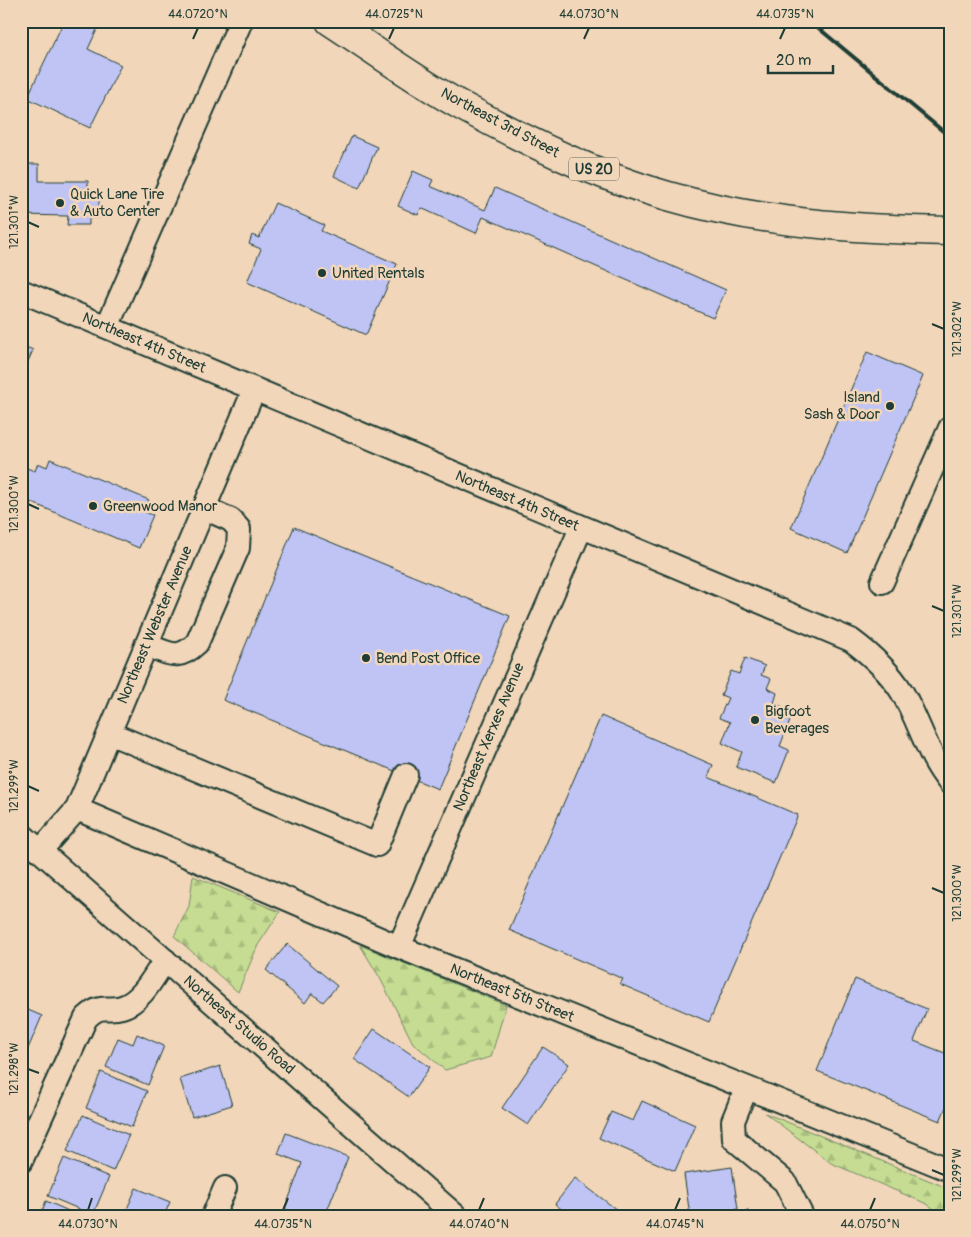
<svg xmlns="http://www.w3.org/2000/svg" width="971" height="1237" font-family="Pangolin,sans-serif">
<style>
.forest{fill:url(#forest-firs);stroke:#728c63}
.building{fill:#bfc4f5;stroke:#1f3d34}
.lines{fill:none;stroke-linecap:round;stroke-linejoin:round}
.minor-casing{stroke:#1f3d34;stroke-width:26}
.major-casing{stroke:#1f3d34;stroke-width:31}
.minor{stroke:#f2d6b9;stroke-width:22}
.major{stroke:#f2d6b9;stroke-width:28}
.rail{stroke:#1f3d34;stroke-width:4}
.ticks{fill:none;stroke:#1f3d34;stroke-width:2}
.poi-dot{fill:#1f3d34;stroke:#f2d6b9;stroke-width:2}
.labels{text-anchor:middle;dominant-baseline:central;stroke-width:5;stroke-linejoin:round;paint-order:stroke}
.shield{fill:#f2d6b9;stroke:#5e6b5c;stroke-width:1}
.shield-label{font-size:14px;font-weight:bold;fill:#1f3d34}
.street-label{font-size:15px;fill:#1f3d34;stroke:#f2d6b9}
.poi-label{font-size:15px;fill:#1f3d34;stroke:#f2d6b9;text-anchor:start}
.neatline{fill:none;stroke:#1f3d34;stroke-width:2}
.ticks-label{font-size:12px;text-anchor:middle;fill:#1f3d34}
</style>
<defs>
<pattern id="forest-firs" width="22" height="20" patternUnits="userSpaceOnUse" patternTransform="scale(1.25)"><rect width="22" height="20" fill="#c5dc92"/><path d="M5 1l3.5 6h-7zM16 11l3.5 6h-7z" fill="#a9be7e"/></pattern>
</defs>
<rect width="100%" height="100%" fill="#f2d6b9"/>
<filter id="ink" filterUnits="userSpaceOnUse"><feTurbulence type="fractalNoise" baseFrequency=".02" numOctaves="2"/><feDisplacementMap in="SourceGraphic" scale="10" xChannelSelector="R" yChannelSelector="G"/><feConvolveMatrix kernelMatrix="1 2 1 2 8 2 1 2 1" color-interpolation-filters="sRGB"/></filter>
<g filter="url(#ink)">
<path class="forest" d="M193,876L280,912L258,945L238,992L174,936L189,906Z
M360,945L506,1005L491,1057L445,1070L413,1043L380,978Z
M765,1113L950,1189V1216H944L927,1204L831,1163Z"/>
<path class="building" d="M64,21H101L88,49L121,65L90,128L27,98Z
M352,136L377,147L359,188L334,176Z
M21,164H39V181H88V190L99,191V218H89V225H67L68,216L21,215Z
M413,171L433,180L430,186L485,210L495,188L726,290L713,318L483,217L476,233L421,208L418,215L398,206Z
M275,203L324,225L321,231L397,264L366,335L247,282L261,249L249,244L252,235L259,238Z
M21,345L33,350L22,375H21Z
M867,352L923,376L847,553L791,528Z
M50,459L149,500L144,512L153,515L139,548L21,498L27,482L21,479V466L35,471L38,463L47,467Z
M294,527L510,616L438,789L223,700Z
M745,658L765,666L761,675L771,679L767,688L777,693L774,703L783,707L779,716L790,721L780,746L789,750L776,783L736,767L742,752L722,743L730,722L719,718L728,698L721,695L731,671L739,674Z
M601,716L713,765L708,777L798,815L709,1022L620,984L623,979L509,930Z
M287,944L337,986L323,1002L312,993L305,1003L266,970Z
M855,979L927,1009L914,1041L950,1055V1098L940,1121L817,1071Z
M21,1007L42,1016L21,1065Z
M374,1029L430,1067L409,1097L354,1059Z
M137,1034L164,1046L148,1085L106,1067L118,1038L133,1044Z
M543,1047L569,1064L528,1125L502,1108Z
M220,1066L232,1105L192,1117L180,1079Z
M101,1072L147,1091L132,1127L86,1108Z
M642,1101L695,1125L675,1171L599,1138L611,1112L633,1121Z
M83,1115L129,1135L113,1171L67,1151Z
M286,1133L348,1157L325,1216H304L285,1209L302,1163L278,1154Z
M64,1158L109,1177L93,1215L48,1196Z
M732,1167L738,1209L690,1216L684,1174Z
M575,1178L625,1216H570L555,1204Z
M136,1188L170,1202L164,1216H124Z
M46,1201L80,1216H40Z
M747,1210L752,1216H740Z"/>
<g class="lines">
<defs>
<path id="minor" d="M21,291L851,640C870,654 889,671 902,692C920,722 927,756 950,783
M107,327L241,21
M882,582L950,428
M146,645C170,653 177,662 197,643L238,548L239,529L231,520L204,508
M109,733L377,845L406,775
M77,809L399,947L950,1170
M21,834L456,1216
M41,850L77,809L254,390
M399,947L581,528
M746,1089L733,1121L734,1139L785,1182L802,1216
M21,1161L86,1018C103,1002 105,1012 122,1007C142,1001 154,976 165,960
M213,1216L225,1188"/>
<path id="major" d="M330,21C373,49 415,80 460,105C526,141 597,176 668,196C760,223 855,229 950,231"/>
</defs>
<use href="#minor" class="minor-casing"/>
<use href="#major" class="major-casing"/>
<use href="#minor" class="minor"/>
<use href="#major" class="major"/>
<path class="rail" d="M810,21L950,137"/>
</g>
</g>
<path class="ticks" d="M193,39L198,28M389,39L394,28M584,39L589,28M780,39L785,28M28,222L39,227M932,324L944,329M28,504L39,509M932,606L944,611M28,786L39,791M932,888L944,893M28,1069L39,1073M932,1170L944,1175M88,1210L92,1198M283,1210L288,1198M479,1210L484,1198M675,1210L680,1198M870,1210L875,1198"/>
<g class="poi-dot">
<circle cx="60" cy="203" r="5"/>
<circle cx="322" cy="273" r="5"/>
<circle cx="890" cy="406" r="5"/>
<circle cx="93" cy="506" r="5"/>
<circle cx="366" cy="658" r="5"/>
<circle cx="755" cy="720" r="5"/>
</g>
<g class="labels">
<rect class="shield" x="569" y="157.5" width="50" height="23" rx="4"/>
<g class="shield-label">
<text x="594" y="169">US 20</text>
</g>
<g class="street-label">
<text transform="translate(500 123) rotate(28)">Northeast 3rd Street</text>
<text transform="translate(144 343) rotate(23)">Northeast 4th Street</text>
<text transform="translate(517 501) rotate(23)">Northeast 4th Street</text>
<text transform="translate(155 625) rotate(-67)">Northeast Webster Avenue</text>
<text transform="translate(489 737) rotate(-67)">Northeast Xerxes Avenue</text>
<text transform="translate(512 993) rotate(22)">Northeast 5th Street</text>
<text transform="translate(239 1025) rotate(41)">Northeast Studio Road</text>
</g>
<g class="poi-label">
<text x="70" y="194">Quick Lane Tire<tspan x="70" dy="17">&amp; Auto Center</tspan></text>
<text x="332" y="273">United Rentals</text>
<text x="880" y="397" text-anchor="end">Island<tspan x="880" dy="17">Sash &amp; Door</tspan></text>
<text x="103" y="506">Greenwood Manor</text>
<text x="376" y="658">Bend Post Office</text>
<text x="765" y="711">Bigfoot<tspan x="765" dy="17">Beverages</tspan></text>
</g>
</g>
<rect width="971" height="1237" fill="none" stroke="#f2d6b9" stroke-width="55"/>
<path d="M768 65v8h65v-8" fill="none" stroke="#1f3d34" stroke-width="2.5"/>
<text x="776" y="65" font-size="15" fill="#1f3d34" stroke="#f2d6b9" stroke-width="4" paint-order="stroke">20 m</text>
<rect x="28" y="28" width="916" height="1182" class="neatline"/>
<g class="ticks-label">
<text x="198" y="18">44.0720°N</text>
<text x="394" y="18">44.0725°N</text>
<text x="589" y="18">44.0730°N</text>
<text x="785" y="18">44.0735°N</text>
<text transform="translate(14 222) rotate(-90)" y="4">121.301°W</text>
<text transform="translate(957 329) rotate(-90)" y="4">121.302°W</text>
<text transform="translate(14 504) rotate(-90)" y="4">121.300°W</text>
<text transform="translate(957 611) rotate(-90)" y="4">121.301°W</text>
<text transform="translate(14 786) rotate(-90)" y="4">121.299°W</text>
<text transform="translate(957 893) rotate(-90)" y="4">121.300°W</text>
<text transform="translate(14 1069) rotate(-90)" y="4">121.298°W</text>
<text transform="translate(957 1175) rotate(-90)" y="4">121.299°W</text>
<text x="88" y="1228">44.0730°N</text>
<text x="283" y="1228">44.0735°N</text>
<text x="479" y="1228">44.0740°N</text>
<text x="675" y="1228">44.0745°N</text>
<text x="870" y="1228">44.0750°N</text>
</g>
</svg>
